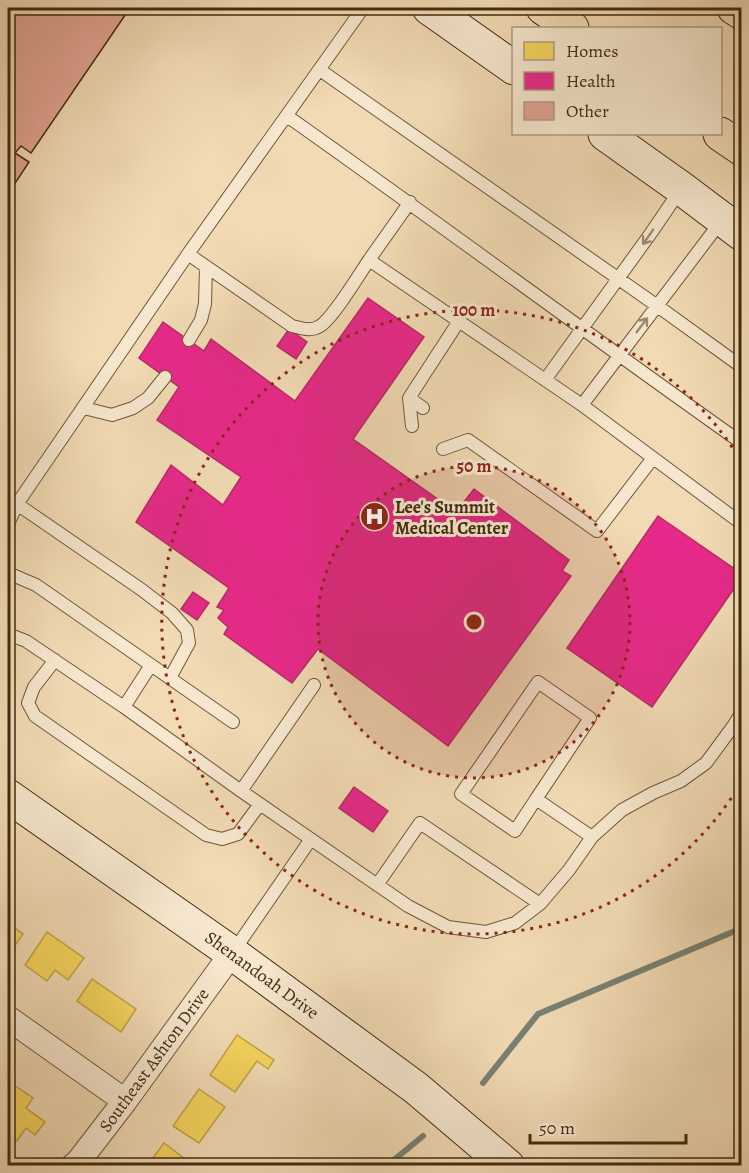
<svg xmlns="http://www.w3.org/2000/svg" width="749" height="1173" font-family="Alegreya,serif">
<style>
.homes{fill:#f6d55c;stroke:#c0a245;stroke-width:1.5}
.health{fill:#e7298a;stroke:#b62a65;stroke-width:1.5}
.lines{fill:none;stroke-linecap:round;stroke-linejoin:round}
.stream{stroke:#788172;stroke-width:6}
.building{fill:#e0a492;stroke:#422b10;stroke-width:1.5}
.lane-casing{stroke:#6e5739;stroke-width:14}
.street-casing{stroke:#6e5739;stroke-width:26}
.secondary-casing{stroke:#422b10;stroke-width:35}
.highway-casing{stroke:#422b10;stroke-width:35}
.lane{stroke:#f6e7ce;stroke-width:12}
.street{stroke:#f6e7ce;stroke-width:24}
.secondary{stroke:#f6e7ce;stroke-width:33}
.highway{stroke:#f1dab4;stroke-width:33}
.oneway{stroke:#9c896f}
.ring{fill:none;stroke:#8f2418;stroke-width:3;stroke-dasharray:3 6}
.labels{text-anchor:middle;dominant-baseline:central;stroke-width:6;stroke-linejoin:round;paint-order:stroke}
.poi-label{font-size:18px;font-weight:bold;fill:#422b10;stroke:#f6e7ce;text-anchor:start}
.street-label{font-size:18px;fill:#422b10;stroke:#f6e7ce}
.centre{fill:#8f2418;stroke:#f6e7ce;stroke-width:3}
.ring-label{font-size:18px;text-anchor:middle;font-weight:bold;fill:#8f2418;stroke:#f6e7ce;stroke-width:6;stroke-linejoin:round;paint-order:stroke}
</style>
<rect width="100%" height="100%" fill="#f1dab4"/>
<filter id="stains"><feTurbulence type="fractalNoise" baseFrequency=".00333" numOctaves="4"/><feColorMatrix values="0 0 0 0 .2 0 0 0 0 .09 0 0 0 0 .02 0 0 0 .5 -.17"/></filter>
<radialGradient id="worn" r=".72"><stop offset=".6" stop-color="#630" stop-opacity="0"/><stop offset="1" stop-color="#630" stop-opacity=".3"/></radialGradient>
<path class="homes" d="M8,908L14,913L8,923Z
M8,923L23,934L9,954L8,953Z
M47,932L84,958L68,980L55,970L47,981L25,965Z
M92,979L136,1009L121,1032L77,1001Z
M237,1035L274,1060L268,1069L257,1061L235,1092L210,1075Z
M14,1085L33,1098L26,1108L45,1122L35,1135L26,1128L17,1141L8,1134V1094Z
M199,1089L225,1107L199,1143L173,1126Z
M164,1143L185,1159L180,1166H147Z"/>
<path class="health" d="M368,298L424,337L353,439L456,512L474,489L569,560L562,571L571,576L448,746L318,649L292,683L224,634L228,627L218,618L224,610L217,607L229,588L136,522L171,465L223,505L241,477L157,420L179,387L139,358L163,322L204,351L211,339L295,401Z
M289,329L307,342L296,359L277,346Z
M658,516L742,574V577L652,707L567,648Z
M193,592L209,603L197,620L181,609Z
M354,787L388,811L373,832L339,808Z"/>
<g class="lines">
<path class="stream" d="M483,1083L538,1014L742,928
M389,1166L395,1159L423,1136"/>
</g>
<path class="building" d="M8,8H130L31,153L21,146L15,153L29,162L8,194Z"/>
<g class="lines">
<defs>
<path id="lane" d="M320,70L656,305L742,367
M287,116C440,224 589,335 742,443
M410,202L369,260L582,405L742,524
M188,254L292,326C301,328 311,332 320,326C333,318 359,275 369,260
M189,340L201,320L205,304L206,267
M545,380L651,233L681,189
M409,398L423,408
M582,405L722,220
M84,408L112,415L133,408L148,398L165,377
M412,426L409,398L459,321
M443,449L468,440L597,531L653,458
M17,504L142,590L172,613L187,630L189,643L170,678
M8,524L17,504L188,254L363,8
M8,573L36,585L151,665L124,707
M8,634L26,641L124,707L241,791L408,906L448,927L486,932L515,923L540,904L569,870L592,837L622,810L653,793L681,781L706,763L734,725L742,712
M55,660L34,687L28,703L35,716L206,835L222,839L238,834L260,804
M151,665L233,722
M241,791L314,685
M536,799L515,831L461,794L538,682L590,718L536,799L592,837
M377,885L420,823L540,904
M233,952L311,839"/>
<path id="street" d="M8,1018L125,1101
M73,1166L78,1162L125,1101L232,953"/>
<path id="secondary" d="M429,8L514,68
M605,134L681,188L742,234
M8,796L232,953L416,1088L508,1166"/>
<path id="highway" d="M543,8L572,28
M734,8L742,13
M720,134L742,149"/>
</defs>
<use href="#lane" class="lane-casing"/>
<use href="#street" class="street-casing"/>
<use href="#secondary" class="secondary-casing"/>
<use href="#highway" class="highway-casing"/>
<use href="#lane" class="lane"/>
<use href="#street" class="street"/>
<use href="#secondary" class="secondary"/>
<use href="#highway" class="highway"/>
</g>
<defs><path id="oneway-shaft" d="M-6 0H5M1.5-3L5.5 0L1.5 3" fill="none" stroke-width="1.6" stroke-linecap="round" stroke-linejoin="round" transform="scale(1.5)"/></defs>
<g class="oneway">
<use href="#oneway-shaft" transform="translate(648 237) rotate(125)"/>
<use href="#oneway-shaft" transform="translate(642 325) rotate(-53)"/>
</g>
<circle cx="474" cy="622" r="156" fill="#8f2418" fill-opacity=".12"/>
<g class="ring">
<circle cx="474" cy="622" r="156"/>
<path d="M741 783A312 312 0 1 1 741 461"/>
</g>
<defs>
<symbol id="hospital-disc" viewBox="-11 -11 22 22"><circle r="9.5" fill="#8f2418" stroke="#f6e7ce"/><path d="M-5-5h3v3.5h4V-5h3V5h-3V1.5h-4V5h-3Z" fill="#fff"/></symbol>
</defs>
<g fill-rule="evenodd">
<use href="#hospital-disc" x="358" y="500" width="33" height="33"/>
</g>
<g class="labels">
<g class="poi-label">
<text x="395" y="507">Lee's Summit<tspan x="395" dy="21">Medical Center</tspan></text>
</g>
<g class="street-label">
<text transform="translate(262 975) rotate(36)">Shenandoah Drive</text>
<text transform="translate(154 1060) rotate(-54)">Southeast Ashton Drive</text>
</g>
</g>
<circle cx="474" cy="622" r="9" class="centre"/>
<g class="ring-label">
<text x="474" y="316">100 m</text>
<text x="474" y="472">50 m</text>
</g>
<rect width="749" height="1173" fill="none" stroke="#f1dab4" stroke-width="30"/>
<rect x="9" y="9" width="731" height="1155" fill="none" stroke="#422b10" stroke-width="3"/>
<rect x="15" y="15" width="719" height="1143" fill="none" stroke="#422b10" stroke-width="1.5"/>
<rect x="512" y="27" width="210" height="108" fill="#f6e7ce" stroke="#ae9c82" stroke-width="1.5"/>
<rect x="524" y="42" width="30" height="18" fill="#f6d55c" stroke="#ae9c82" stroke-width="1.5"/>
<text x="566" y="57" font-size="18" fill="#422b10">Homes</text>
<rect x="524" y="72" width="30" height="18" fill="#e7298a" stroke="#ae9c82" stroke-width="1.5"/>
<text x="566" y="87" font-size="18" fill="#422b10">Health</text>
<rect x="524" y="102" width="30" height="18" fill="#e0a492" stroke="#ae9c82" stroke-width="1.5"/>
<text x="566" y="117" font-size="18" fill="#422b10">Other</text>
<path d="M530 1134v9h156v-9" fill="none" stroke="#422b10" stroke-width="3"/>
<text x="539" y="1134" font-size="18" fill="#422b10" stroke="#f6e7ce" stroke-width="4.5" paint-order="stroke">50 m</text>
<rect width="100%" height="100%" filter="url(#stains)"/>
<rect width="100%" height="100%" fill="url(#worn)"/>
</svg>
